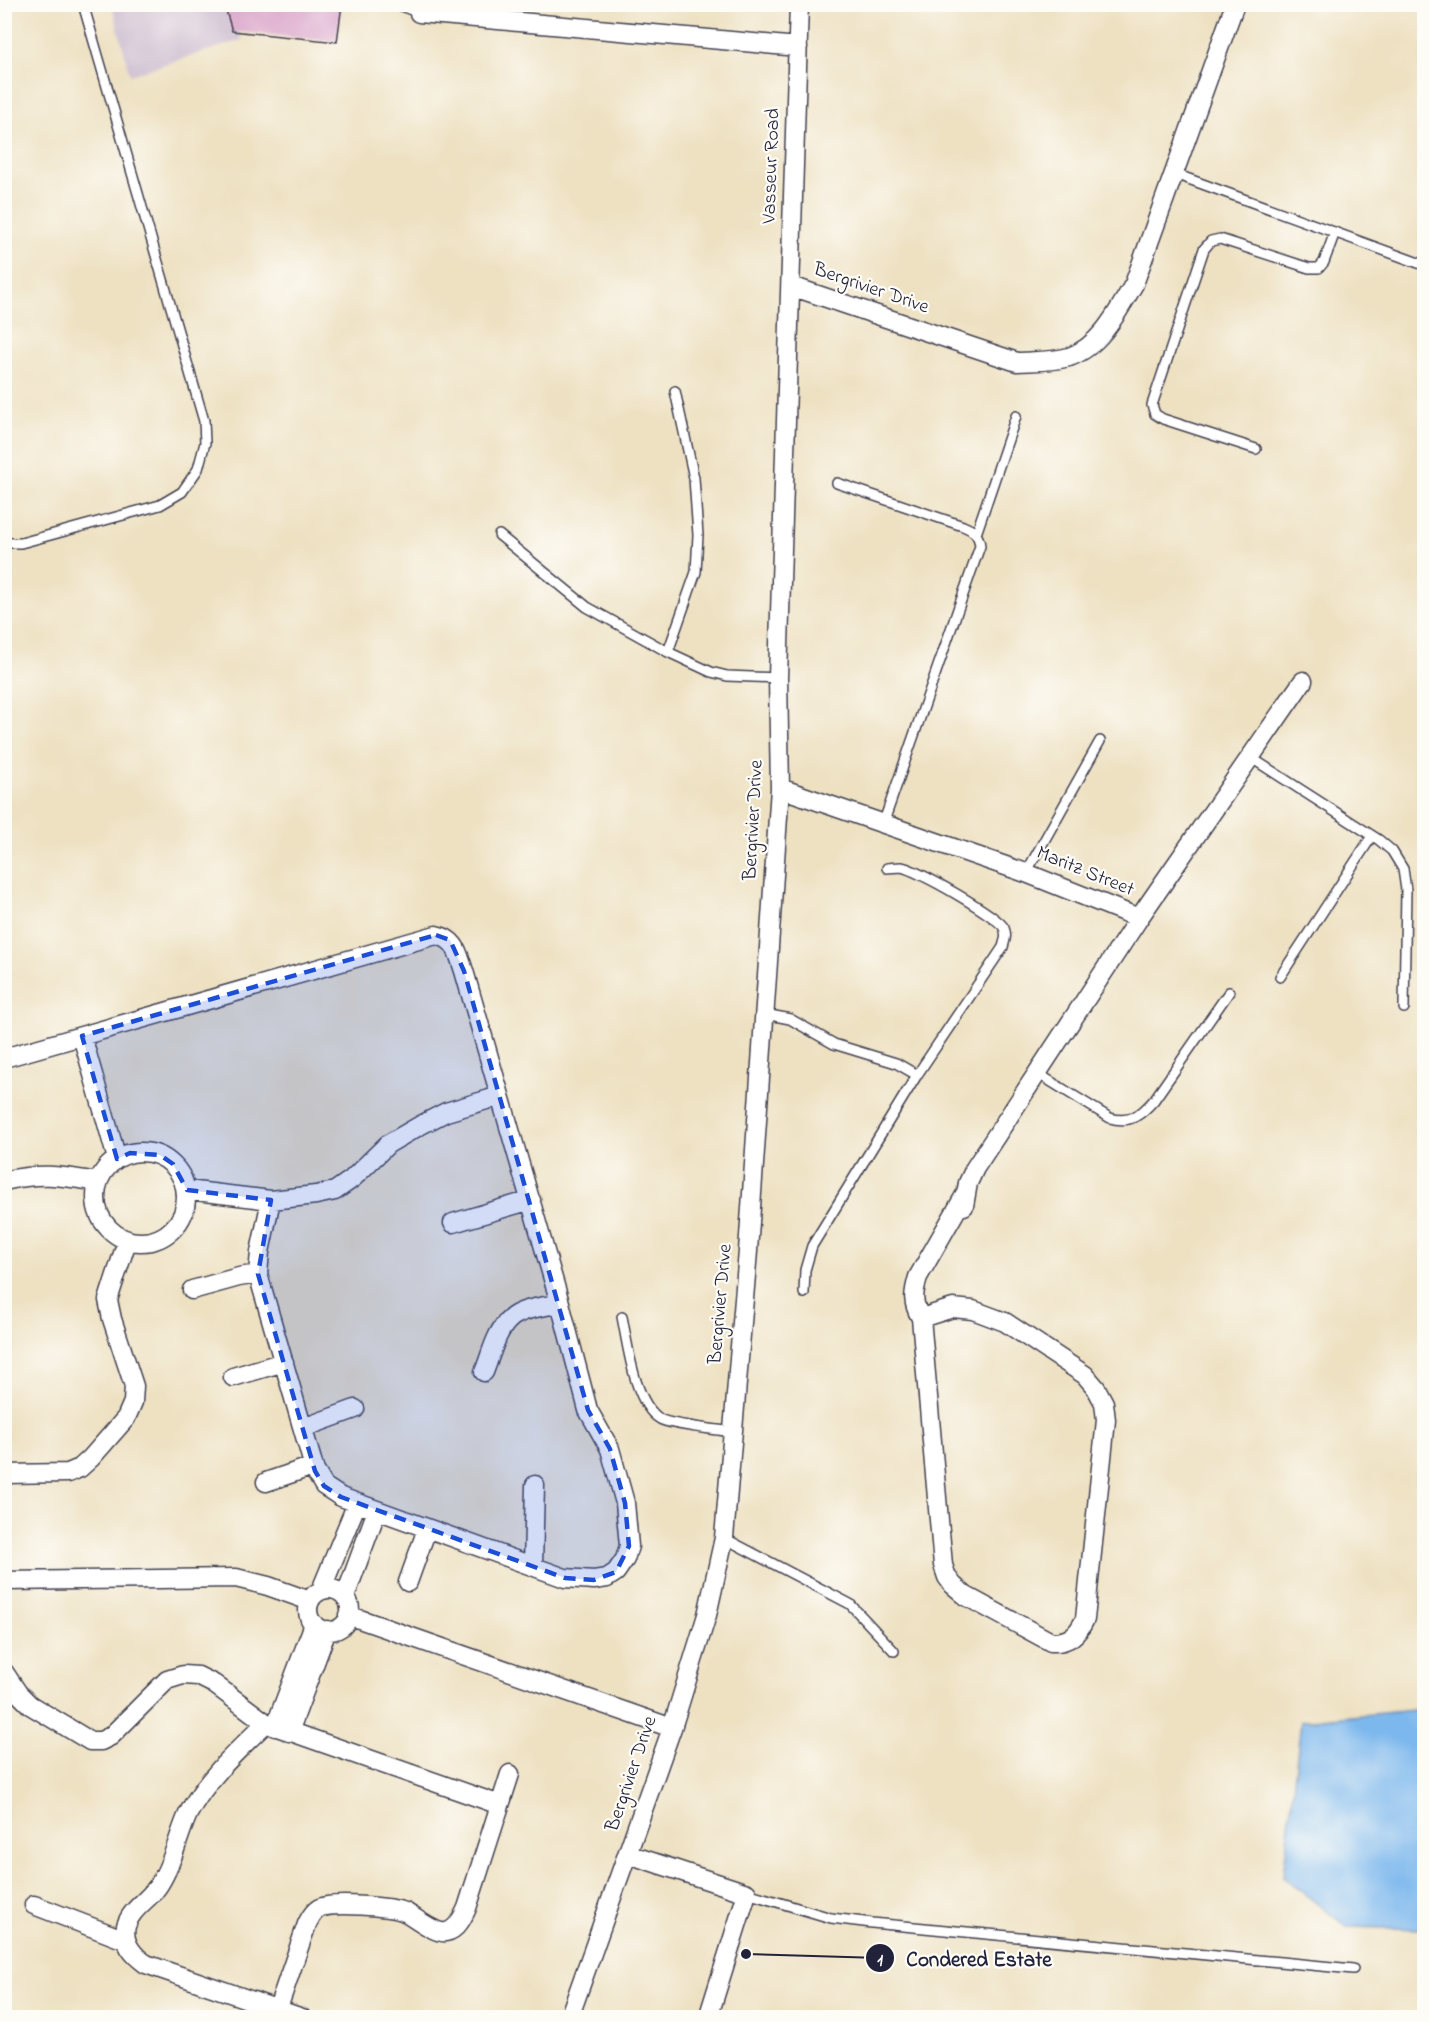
<svg xmlns="http://www.w3.org/2000/svg" width="1429" height="2022" font-family="'Indie Flower',sans-serif">
<style>
.industrial{fill:#cebed0}
.water{fill:#7bb7ed;stroke:#4e6c94;stroke-width:1.5}
.building{fill:#d89fc7}
.lines{fill:none;stroke-linecap:round;stroke-linejoin:round}
.service-casing{stroke:#413f4f;stroke-width:12}
.minor-casing{stroke:#413f4f;stroke-width:21}
.service{stroke:#fff;stroke-width:9}
.minor{stroke:#fff;stroke-width:18}
.marked{fill:#1d4ed8;fill-opacity:0.2;stroke:#1d4ed8;stroke-width:4.5;stroke-dasharray:12 8;stroke-linejoin:round}
.labels{text-anchor:middle;dominant-baseline:central;stroke-width:4.5;stroke-linejoin:round;paint-order:stroke}
.street-label{font-size:20px;fill:#22223b;stroke:#fdfcf7}
.leader{fill:none;stroke:#22223b;stroke-width:2}
.callout-dot{fill:#22223b;stroke:#fdfcf7;stroke-width:2}
.mark-label{font-size:18px;text-anchor:middle;font-weight:bold;fill:#fff}
.callout-label{font-size:21px;text-anchor:middle;font-weight:bold;fill:#22223b;stroke:#fdfcf7;stroke-width:4.5;stroke-linejoin:round;paint-order:stroke}
</style>
<rect width="100%" height="100%" fill="#fdfcf7"/>
<filter id="ink" filterUnits="userSpaceOnUse"><feTurbulence type="fractalNoise" baseFrequency=".0167" numOctaves="2"/><feDisplacementMap in="SourceGraphic" scale="12" xChannelSelector="R" yChannelSelector="G"/><feConvolveMatrix kernelMatrix="1 2 1 2 8 2 1 2 1" color-interpolation-filters="sRGB"/></filter>
<filter id="wash" filterUnits="userSpaceOnUse"><feTurbulence type="fractalNoise" baseFrequency=".008" numOctaves="4" result="noise"/><feDisplacementMap in="SourceGraphic" scale="24" xChannelSelector="R" yChannelSelector="G"/><feGaussianBlur stdDeviation="1.35" result="paint"/><feColorMatrix in="noise" values="0 0 0 0 0 0 0 0 0 0 0 0 0 0 0 0 0 1.4 0 .05"/><feComposite in="paint" operator="in"/></filter>
<g filter="url(#wash)">
<rect width="100%" height="100%" fill="#eee1c2"/>
<path class="industrial" d="M112,5H232L242,40L130,75Z"/>
<path class="water" d="M1424,1709V1929L1347,1927L1283,1877L1301,1721Z"/>
<g id="blocks">
<path class="building" d="M224,4H342L337,42L232,31Z"/>
</g>
</g>
<g filter="url(#ink)">
<use href="#blocks" fill-opacity="0" stroke="#413f4f" stroke-width="1.5"/>
<g class="lines">
<defs>
<path id="service" d="M396,4L419,13
M1175,174L1424,265
M1256,449L1163,419L1155,414L1152,405L1204,249L1211,241L1220,239L1309,268H1319L1324,262L1335,232
M837,483L963,526C973,530 979,534 980,546L883,824
M976,534L1016,416
M499,535L587,607L668,652L711,672L727,676L778,678
M4,543H21L160,505L182,492L198,469L205,443L204,421L83,4
M668,652L696,572L698,535L694,478L675,391
M1250,757L1379,840L1392,851L1403,869L1406,890L1404,1008
M1026,873L1100,741
M1280,977L1372,836
M765,1014L790,1019L834,1044L896,1063L917,1075
M1037,1073L1110,1118C1130,1124 1141,1115 1154,1100L1229,992
M804,1293L805,1270L812,1246L917,1075L1003,947C1005,940 1007,935 1004,928C998,916 916,869 901,867C896,867 891,868 887,868
M622,1317C628,1345 634,1403 660,1419C669,1425 720,1430 734,1432
M724,1538L850,1604L894,1651
M747,1893L831,1918L872,1923L1353,1969"/>
<path id="minor" d="M419,13L798,47
M791,286L1017,362C1034,361 1052,362 1069,357C1101,346 1118,311 1134,284L1235,4
M780,788L1026,873L1139,918L975,1168L968,1183L964,1206
M1139,918L1303,681
M82,1036L117,1159
M4,1058L436,935C457,939 458,954 464,971L560,1303L588,1410L610,1449L625,1503L629,1546L625,1559L616,1572L607,1578L594,1580L565,1578L341,1497L324,1486L315,1471L258,1274L260,1252L271,1200
M96 1197a45 45 0 1 1 90 0a45 45 0 1 1-90 0Z
M4,1181C42,1172 61,1176 98,1182
M187,1190L271,1200L316,1195L335,1191L352,1179L388,1144L419,1126L446,1112L500,1096
M453,1223L531,1200
M192,1290L239,1277L258,1274
M921,1318L953,1308L973,1310L1005,1322L1085,1375L1096,1388L1104,1403L1106,1420L1085,1619C1078,1634 1069,1643 1051,1642L966,1596L953,1585L947,1577L943,1565L921,1318C912,1303 913,1294 918,1277L965,1195
M484,1372C491,1355 496,1331 510,1319C521,1308 545,1307 560,1303
M233,1377L284,1362
M303,1428L355,1409
M4,1474L68,1473L80,1468L91,1458L126,1418L133,1402L134,1386L112,1319L108,1300L127,1241
M266,1482L313,1466
M533,1566L535,1485
M4,1581L236,1578L268,1586L310,1601
M408,1582L427,1529
M308 1610a21 21 0 1 1 42 0a21 21 0 1 1-42 0Z
M321,1590L357,1503
M345,1597L377,1510
M348,1615L672,1728
M4,1672L18,1693L30,1705L90,1741H101L111,1736L167,1680L183,1675L198,1676L214,1684L266,1723L500,1805
M266,1723C238,1750 206,1779 188,1814C178,1836 173,1863 160,1883C151,1899 131,1908 126,1926C122,1943 133,1955 146,1964L302,2018
M275,1727L314,1624
M289,1732L327,1630
M628,1854L747,1893L708,2018
M34,1905L125,1940
M278,2008L307,1924C310,1918 312,1913 318,1909C328,1901 393,1907 405,1912C415,1917 435,1934 446,1932C457,1930 463,1917 467,1908L510,1774
M569,2018L672,1728L707,1615L724,1538L748,1251L780,788L778,678L799,4"/>
</defs>
<use href="#service" class="service-casing"/>
<use href="#minor" class="minor-casing"/>
<use href="#service" class="service"/>
<use href="#minor" class="minor"/>
</g>
</g>
<path class="marked" d="M436,935L450,940L464,971L588,1410L610,1449L625,1503L629,1546L616,1572L594,1580L565,1578L341,1497L324,1486L315,1471L258,1274L271,1200L187,1190L173,1164L160,1155L130,1153L117,1159L82,1036Z"/>
<g class="labels">
<g class="street-label">
<text transform="translate(772 166) rotate(-88)">Vasseur Road</text>
<text transform="translate(871 289) rotate(19)">Bergrivier Drive</text>
<text transform="translate(754 820) rotate(-87)">Bergrivier Drive</text>
<text transform="translate(1085 872) rotate(22)">Maritz Street</text>
<text transform="translate(721 1304) rotate(-85)">Bergrivier Drive</text>
<text transform="translate(632 1774) rotate(-71)">Bergrivier Drive</text>
</g>
</g>
<path class="leader" d="M746 1954L880 1958"/>
<g class="callout-dot">
<circle cx="746" cy="1954" r="6"/>
<circle cx="880" cy="1958" r="15"/>
</g>
<g class="mark-label">
<text x="880" y="1965">1</text>
</g>
<g class="callout-label">
<text x="979" y="1966">Condered Estate</text>
</g>
<rect width="1429" height="2022" fill="none" stroke="#fdfcf7" stroke-width="24"/>
</svg>
